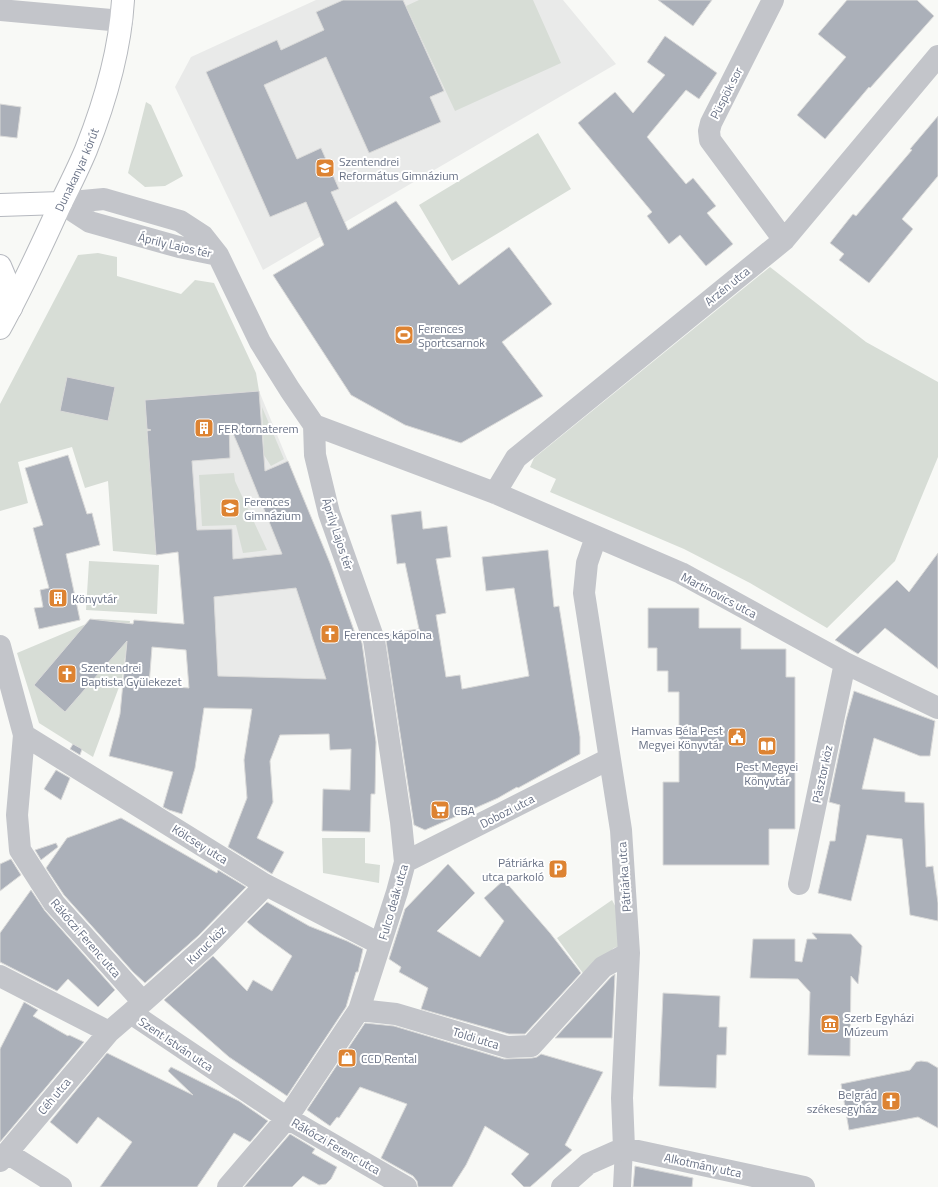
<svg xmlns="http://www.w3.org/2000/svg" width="938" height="1187" font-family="'Titillium Web',sans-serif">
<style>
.built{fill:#e9eae9}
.green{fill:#d7ddd6}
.building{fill:#abb0b9;stroke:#dadad9;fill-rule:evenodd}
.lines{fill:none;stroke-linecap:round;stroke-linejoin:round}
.secondary-casing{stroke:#b5b8bf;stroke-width:24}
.primary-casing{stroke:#b6b9be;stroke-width:24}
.pedestrian{stroke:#c3c5ca;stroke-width:18}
.minor{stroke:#c3c5ca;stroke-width:22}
.secondary{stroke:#fff;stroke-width:22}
.primary{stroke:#fff;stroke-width:22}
.labels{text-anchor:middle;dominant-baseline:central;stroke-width:4;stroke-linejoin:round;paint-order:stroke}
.street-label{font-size:12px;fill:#697286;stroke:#fff}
.poi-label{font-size:12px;fill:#697286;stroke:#fff;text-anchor:start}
</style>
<rect width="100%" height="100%" fill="#f8f9f6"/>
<path class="built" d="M316,0H563L616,64L263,270L175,87L191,57Z
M259,391L330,563L376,690L324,710L220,709L191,705L178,552L156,555L145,400Z"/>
<path class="green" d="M419,0H533L561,63L455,111L406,6Z
M146,102L151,105L183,176L165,186L145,187L128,173Z
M538,133L571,189L452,261L419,205Z
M98,253L117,257V276L181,294L195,280L214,283L256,373L259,391L145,400L156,555L113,551L108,481L85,488L72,447L18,462L28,503L0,511V404L78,255Z
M770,267L866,342L938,382V457L895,561L827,628L750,583L684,549L550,492L556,479L530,467L534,458Z
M262,407L284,459L271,466L264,455Z
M234,473L235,481L267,550L243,553L236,525L202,526L199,475Z
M89,561L159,565L157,614L86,610Z
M98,619L130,621L122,679L93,757L39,723L17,653Z
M322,838H365V863L380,865L379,883L323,873Z
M612,900L620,915L623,945L614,948L585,976L557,938Z"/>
<path class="building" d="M343,0H403L444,91L430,97L441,122L369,153L326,57L264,85L297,159L321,148L339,189L331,192L348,230L396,201L459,285L509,247L552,304L502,342L543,396L461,443L405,425L351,395L273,275L324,245L306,202L270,217L206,72L277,40L281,50L324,30L316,12Z
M658,0H712L693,26Z
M847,0H917L934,16L870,88L869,87L825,139L797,115L846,57L818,34Z
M665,36L717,73L699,99L686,90L647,137L686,184L693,178L716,206L707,213L733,244L706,266L680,235L669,244L647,216L652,212L578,123L615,92L633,113L665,75L647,62Z
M0,104L21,107L17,138L0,136Z
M938,116V176L902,219L913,229L869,283L839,260L844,254L830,243L853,214L856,216L912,150L910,149Z
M67,377L115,387L108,421L60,411Z
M259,391L265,471L288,461L330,563L357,639L360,638L362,643L376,742L375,794H371L370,832L322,831L323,789L350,790L351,749L330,750L329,734L280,735L270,761L273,802L257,838L284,852L272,874L228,847L247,798L244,760L252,709L204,708L195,768L182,814L169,810L163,807L173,772L109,756L120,714L127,641L65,712L34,685L90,619L133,624L134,620L184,624L178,552L156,555L147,431L151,430L147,429L145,400ZM229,424L241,452L282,554L233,559L232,529L197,530L192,461L230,458ZM296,588L326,679L218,676L214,597ZM152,647L186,650L189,688L149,685Z
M68,455L87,514L92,513L100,545L66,554L80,620L39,629L34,608L43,607L40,590L49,588L33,528L43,525L25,468Z
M421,511L423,529L447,526L451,557L436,559L446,613L436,615L446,677L460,675L462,689L529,676L514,588L486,591L482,557L548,550L554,607L559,606L580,737V754L518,788L517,787L498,798L425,830L414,825L385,634L419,629L405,563L397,564L391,515Z
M938,553V669L885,628L858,654L835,640L897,580L909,592Z
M648,608H699V628H741V649H786V677H795V829H769V865H663V782H679V692H668V671H657V648H648Z
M854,691L935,721L930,756H920L874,738L862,789L905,792V802L924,803L926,867L933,866L938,903V921L910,915L902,839L867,835L851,901L818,893L830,841H835L840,805L829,802L846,720Z
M73,744L82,749L80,755L70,749Z
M56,770L70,778L61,800L44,789Z
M121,818L217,873L218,870L246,887L198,936L145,983L133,972L64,895L46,868L67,838Z
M56,843L58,847L41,860L35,850Z
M11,859L21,875L0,891V864Z
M448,864L475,893L437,931L480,957L504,921L484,898L504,880L550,933L581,973L525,1034H509L421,1009L428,988L399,972L401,967L389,959L405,909Z
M31,890L45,911L115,990L98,1007L68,979L57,991L0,962V933Z
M267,902L309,926L347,941L363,949L358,972H356L346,1007L287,1096L229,1057L164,1000L213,956L247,991L253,980L272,991L292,956L259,932L247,922Z
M812,933L851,934L862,946L858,984L851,976L850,1056L808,1055L810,992L798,979L750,978L753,939H795V961L802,962L807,939H817Z
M615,974L612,1038H555L611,977Z
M663,993L720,996L719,1027H727L726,1055H717L716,1088L659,1086Z
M24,1002L38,1010L33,1016L68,1036L69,1035L84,1042L0,1142V1049Z
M365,1023L394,1026L504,1059L532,1058L537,1057L541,1054L603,1072L565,1145L572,1150L530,1187H524L511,1174L529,1154L485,1126L466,1165L452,1187H418L417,1181L413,1176L381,1158L407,1104L360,1087L339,1118L337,1117L330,1126L307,1110Z
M107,1053L193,1095L168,1071L171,1067L239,1101L268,1121L250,1142L234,1133L197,1187H100L132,1142L98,1117L77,1144L50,1122Z
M921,1061L928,1062L938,1068V1128L918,1117L849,1130L841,1084L910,1070L916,1062Z
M290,1134L315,1149L312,1153L337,1167L331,1179L326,1184L319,1185L303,1176L292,1187H244Z
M635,1166L693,1178L692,1187H633Z"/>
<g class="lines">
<defs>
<path id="secondary" d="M0,205L61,203
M0,266L8,285L11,308"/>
<g id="primary">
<path id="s1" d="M0,328C22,288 41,247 60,205C69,187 78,169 86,150C105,102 120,51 123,0"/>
</g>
</defs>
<use href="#secondary" class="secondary-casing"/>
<use href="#primary" class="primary-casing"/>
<path class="pedestrian" d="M622,1187L624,1148"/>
<path class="minor" d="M773,0L711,123L709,131L710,140L784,240
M0,10L122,21
M61,203L104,199L180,221L203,236L218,255L260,342L290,390L314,425L495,493L681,573L845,663L938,708
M61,203L90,222L179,247L218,255
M495,493L516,458L784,240L938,56
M596,537L587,563L584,593L621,830L629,953L622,1098L624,1148
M0,646L24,735L17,815L20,850L54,903L143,1002L131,1013
M24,735L264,884L380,944
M405,862L609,759
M799,884L845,663
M0,976L109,1032L131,1013L287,1118L406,1187
M143,1002L207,945L260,891L264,884
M359,1010L396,1014L507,1047L531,1046L603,967L629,953
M624,1148L804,1187
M7,1153L61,1187
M0,1161L109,1032
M228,1187L287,1118L359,1010L397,892L405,862L401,822L374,640L329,513L315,455L314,425
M562,1187L588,1164L624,1148"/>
<use href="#secondary" class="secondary"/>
<use href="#primary" class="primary"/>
</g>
<defs>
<symbol id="school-square" viewBox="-11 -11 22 22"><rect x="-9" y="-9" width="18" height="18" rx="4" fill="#dd8332" stroke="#fff"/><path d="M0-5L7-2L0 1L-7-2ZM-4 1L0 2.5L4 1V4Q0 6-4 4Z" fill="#fff"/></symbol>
<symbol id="stadium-square" viewBox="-11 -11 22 22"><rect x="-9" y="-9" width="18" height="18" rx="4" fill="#dd8332" stroke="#fff"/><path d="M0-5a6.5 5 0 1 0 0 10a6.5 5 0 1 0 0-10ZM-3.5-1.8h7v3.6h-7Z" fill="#fff"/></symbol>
<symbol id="building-square" viewBox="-11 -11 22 22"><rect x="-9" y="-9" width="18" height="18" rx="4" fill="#dd8332" stroke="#fff"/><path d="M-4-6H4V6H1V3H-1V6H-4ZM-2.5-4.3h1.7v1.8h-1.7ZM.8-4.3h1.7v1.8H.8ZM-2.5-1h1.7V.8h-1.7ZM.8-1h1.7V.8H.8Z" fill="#fff"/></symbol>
<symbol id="church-square" viewBox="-11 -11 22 22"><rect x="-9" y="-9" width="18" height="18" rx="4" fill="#dd8332" stroke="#fff"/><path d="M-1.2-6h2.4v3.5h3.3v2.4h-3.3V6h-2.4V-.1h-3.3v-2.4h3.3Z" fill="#fff"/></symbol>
<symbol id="civic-square" viewBox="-11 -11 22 22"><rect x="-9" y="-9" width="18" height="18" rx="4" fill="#dd8332" stroke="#fff"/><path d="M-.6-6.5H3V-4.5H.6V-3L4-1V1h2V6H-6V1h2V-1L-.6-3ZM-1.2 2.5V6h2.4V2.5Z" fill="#fff"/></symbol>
<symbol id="library-square" viewBox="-11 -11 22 22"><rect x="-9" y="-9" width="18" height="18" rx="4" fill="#dd8332" stroke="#fff"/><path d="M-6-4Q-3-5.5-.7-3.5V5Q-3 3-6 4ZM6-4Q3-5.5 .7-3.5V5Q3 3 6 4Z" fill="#fff"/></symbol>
<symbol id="supermarket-square" viewBox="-11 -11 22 22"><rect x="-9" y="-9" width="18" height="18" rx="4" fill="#dd8332" stroke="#fff"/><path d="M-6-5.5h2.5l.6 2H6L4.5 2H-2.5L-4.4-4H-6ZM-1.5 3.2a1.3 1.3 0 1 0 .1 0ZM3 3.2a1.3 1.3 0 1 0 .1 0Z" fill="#fff"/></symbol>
<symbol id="parking-square" viewBox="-11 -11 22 22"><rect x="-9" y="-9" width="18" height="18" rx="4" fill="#dd8332" stroke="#fff"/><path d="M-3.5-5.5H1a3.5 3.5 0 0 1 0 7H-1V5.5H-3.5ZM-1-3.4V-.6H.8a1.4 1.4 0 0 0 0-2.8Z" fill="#fff"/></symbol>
<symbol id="museum-square" viewBox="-11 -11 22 22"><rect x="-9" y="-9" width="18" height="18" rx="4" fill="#dd8332" stroke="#fff"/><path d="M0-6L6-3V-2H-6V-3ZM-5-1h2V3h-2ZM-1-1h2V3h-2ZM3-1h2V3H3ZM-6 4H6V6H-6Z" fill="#fff"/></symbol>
<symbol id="shop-square" viewBox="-11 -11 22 22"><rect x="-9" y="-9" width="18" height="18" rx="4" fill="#dd8332" stroke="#fff"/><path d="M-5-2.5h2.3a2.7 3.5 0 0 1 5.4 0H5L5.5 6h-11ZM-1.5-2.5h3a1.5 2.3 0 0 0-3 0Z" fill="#fff"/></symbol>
</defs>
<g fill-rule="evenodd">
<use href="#school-square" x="314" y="157" width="22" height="22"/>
<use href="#stadium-square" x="393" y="324" width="22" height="22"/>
<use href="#building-square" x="193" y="417" width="22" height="22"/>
<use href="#school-square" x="219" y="497" width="22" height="22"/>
<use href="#building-square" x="47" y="587" width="22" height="22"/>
<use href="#church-square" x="319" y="623" width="22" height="22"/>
<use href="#church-square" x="56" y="663" width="22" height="22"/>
<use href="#civic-square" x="726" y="726" width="22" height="22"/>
<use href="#library-square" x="756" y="735" width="22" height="22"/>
<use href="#supermarket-square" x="429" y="799" width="22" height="22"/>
<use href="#parking-square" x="547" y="858" width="22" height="22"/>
<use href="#museum-square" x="819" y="1013" width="22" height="22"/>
<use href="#shop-square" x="336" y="1047" width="22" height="22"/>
<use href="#church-square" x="880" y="1090" width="22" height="22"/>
</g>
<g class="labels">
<g class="street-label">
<text transform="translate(726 93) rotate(-63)">Püspök sor</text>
<text stroke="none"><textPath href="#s1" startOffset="176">Dunakanyar körút</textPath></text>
<text transform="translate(175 245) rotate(13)">Áprily Lajos tér</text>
<text transform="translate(727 286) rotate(-39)">Arzén utca</text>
<text transform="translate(338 534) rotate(72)">Áprily Lajos tér</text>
<text transform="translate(719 595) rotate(28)">Martinovics utca</text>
<text transform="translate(822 774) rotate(-78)">Pásztor köz</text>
<text transform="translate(507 811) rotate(-27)">Dobozi utca</text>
<text transform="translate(200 844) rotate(32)">Kölcsey utca</text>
<text transform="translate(624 877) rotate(-94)">Pátriárka utca</text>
<text transform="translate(393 902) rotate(-74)">Fulco deák utca</text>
<text transform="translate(86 938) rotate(49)">Rákóczi Ferenc utca</text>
<text transform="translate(206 945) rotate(-44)">Kuruc köz</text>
<text transform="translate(476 1038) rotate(17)">Toldi utca</text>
<text transform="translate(176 1044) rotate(34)">Szent István utca</text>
<text transform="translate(54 1096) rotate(-50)">Céh utca</text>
<text transform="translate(336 1146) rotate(30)">Rákóczi Ferenc utca</text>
<text transform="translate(703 1165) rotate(12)">Alkotmány utca</text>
</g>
<g class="poi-label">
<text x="339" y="161">Szentendrei<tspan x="339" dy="14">Református Gimnázium</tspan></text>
<text x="418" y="328">Ferences<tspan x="418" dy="14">Sportcsarnok</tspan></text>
<text x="218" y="428">FER tornaterem</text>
<text x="244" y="501">Ferences<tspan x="244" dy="14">Gimnázium</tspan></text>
<text x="72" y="598">Könyvtár</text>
<text x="344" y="634">Ferences kápolna</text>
<text x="81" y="667">Szentendrei<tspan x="81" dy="14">Baptista Gyülekezet</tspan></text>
<text x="723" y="730" text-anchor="end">Hamvas Béla Pest<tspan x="723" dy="14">Megyei Könyvtár</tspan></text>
<text x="767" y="766" text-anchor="middle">Pest Megyei<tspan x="767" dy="14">Könyvtár</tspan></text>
<text x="454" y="810">CBA</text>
<text x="544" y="862" text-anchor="end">Pátriárka<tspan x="544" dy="14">utca parkoló</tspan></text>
<text x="844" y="1017">Szerb Egyházi<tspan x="844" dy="14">Múzeum</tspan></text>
<text x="361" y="1058">CCD Rental</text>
<text x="877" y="1094" text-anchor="end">Belgrád<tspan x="877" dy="14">székesegyház</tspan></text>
</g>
</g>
</svg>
